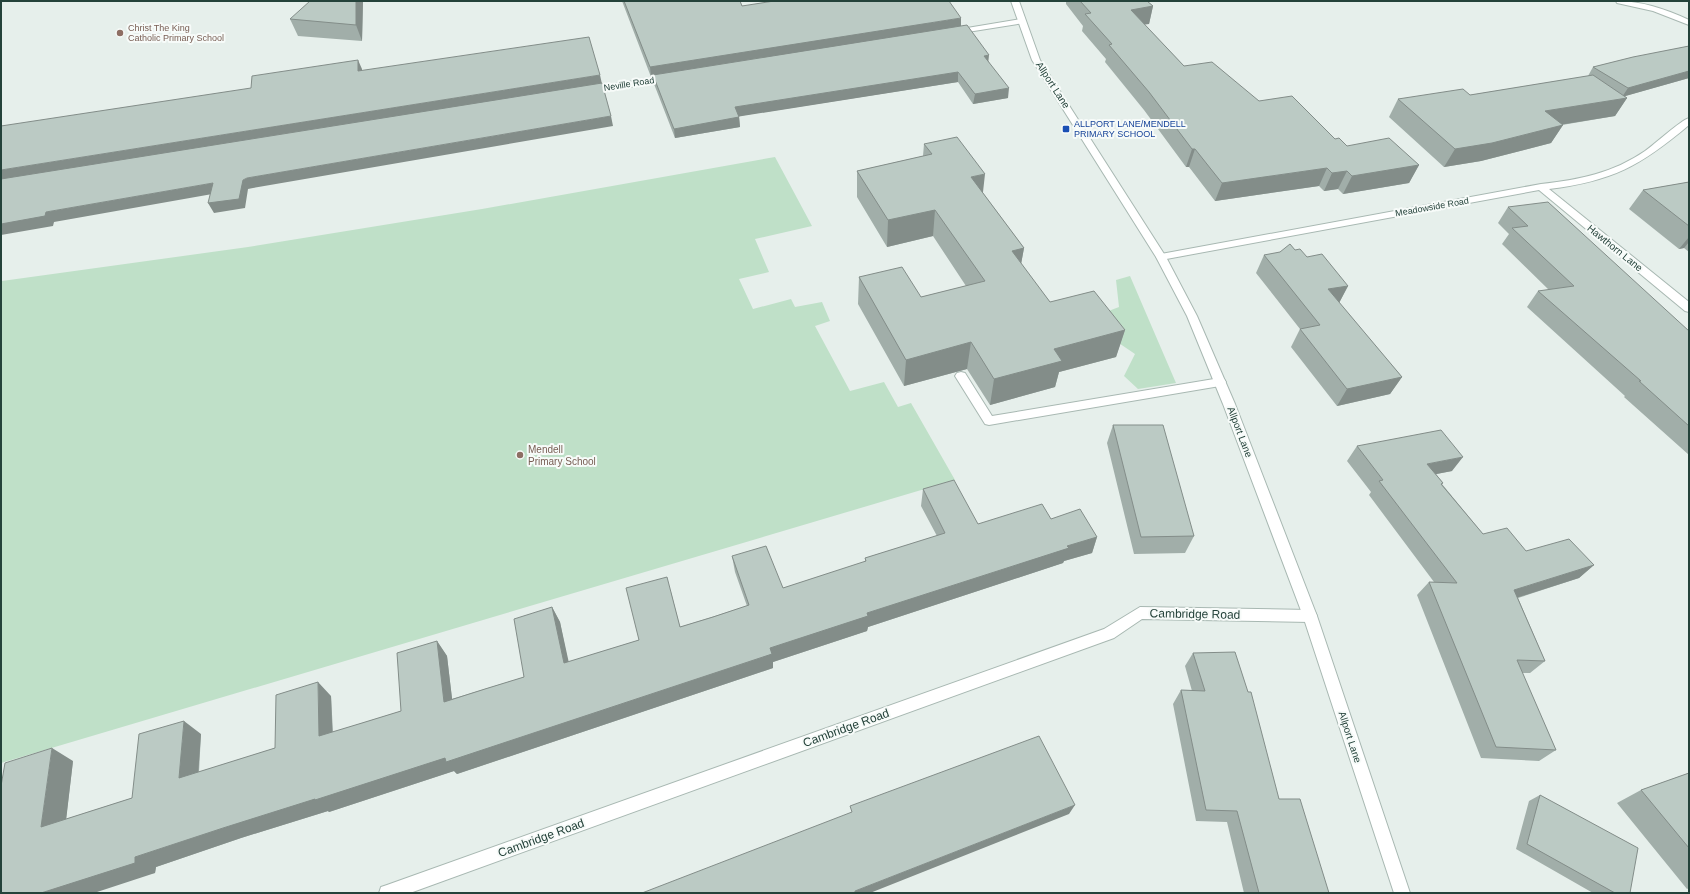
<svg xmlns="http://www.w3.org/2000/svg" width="1690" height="894" font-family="Helvetica,sans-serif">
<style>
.green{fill:#bfe0c8}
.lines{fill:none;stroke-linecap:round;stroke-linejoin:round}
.service-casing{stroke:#a8b8b2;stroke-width:2}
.minor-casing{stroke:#a8b8b2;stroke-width:2}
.tertiary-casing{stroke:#a8b8b2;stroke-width:2}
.service{fill:#fff;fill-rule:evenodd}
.minor{fill:#fff;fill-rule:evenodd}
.tertiary{fill:#fff;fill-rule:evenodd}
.wall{fill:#a1aea9}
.shaded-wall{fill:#838d89}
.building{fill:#bbcac4;stroke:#838d89}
.education-dot{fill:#8d6e63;stroke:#f7fbf9;stroke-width:1.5}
.transit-dot{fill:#1a4fb4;stroke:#f7fbf9;stroke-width:1.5}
.labels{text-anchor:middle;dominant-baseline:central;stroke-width:4;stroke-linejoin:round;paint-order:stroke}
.far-education-label{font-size:9px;fill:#785e54;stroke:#f7fbf9;text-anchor:start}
.far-street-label{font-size:9px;fill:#24423a;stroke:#f7fbf9}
.far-transit-label{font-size:9px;fill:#164399;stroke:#f7fbf9;text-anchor:start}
.street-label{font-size:10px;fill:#24423a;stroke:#f7fbf9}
.education-label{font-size:10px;fill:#785e54;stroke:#f7fbf9;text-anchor:start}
.near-street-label{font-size:12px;fill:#24423a;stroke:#f7fbf9}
</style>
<rect width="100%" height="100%" fill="#e6efeb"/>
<path class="green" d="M775,157L812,226L755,239L769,272L739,279L753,309L791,299L795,307L822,302L830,321L815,326L850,391L884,382L898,407L911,403L955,480L1,763L2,281L248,247L482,209Z
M1130,276L1176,383L1138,389L1124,376L1135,354L1104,333L1098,315L1119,307L1116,280Z"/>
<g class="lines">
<defs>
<path id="service" d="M961,372L965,373L992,416L1220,378L1224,379L1226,382L1224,385L1220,386L989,425L985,424L955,376L957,373Z"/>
<path id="minor" d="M1616,1C1642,1 1666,9 1689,20V25L1653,11L1617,3Z
M1021,19H1024V23L955,34L951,32L955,30Z
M668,76H671L672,78L671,80L588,94L584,91L588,88Z
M1689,118V125C1640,166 1613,181 1549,189L1689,302V312L1685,311L1539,190L1161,260L1156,257L1161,254L1541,184C1579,180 1613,173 1645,151C1654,145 1681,120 1689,118Z
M1140,607L1310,610L1315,612L1317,616L1315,620L1310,622L1142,619L1114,638L410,893H379L381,887L387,885L1104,629Z"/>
<path id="tertiary" d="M1011,1H1019L1040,60L1166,257L1197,316L1235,404L1317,616L1410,893H1394L1303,616L1223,404L1187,316L1156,257L1032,60Z"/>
</defs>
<use href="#service" class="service-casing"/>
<use href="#minor" class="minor-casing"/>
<use href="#tertiary" class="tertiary-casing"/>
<use href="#service" class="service"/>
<use href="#minor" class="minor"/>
<use href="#tertiary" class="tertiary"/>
</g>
<path class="wall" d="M363,1L362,41L298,36L290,19Z
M622,1H740L742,6L961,26L989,62L1008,98L973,104L958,82L739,116L740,127L675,138L654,84L653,76L651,77Z
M1066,1H1147L1153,6L1149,24H1144L1184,66L1259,101L1335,139L1347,146L1419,165L1409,183L1343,194L1338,189L1324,191L1319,186L1215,201L1189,167H1186L1144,110L1105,62L1106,59L1082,31L1083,26L1066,4Z
M1689,46V78L1625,96L1627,98L1615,116L1562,125H1563L1551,143L1481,161L1444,167L1389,117L1398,99L1470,95L1588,76L1593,67Z
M924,144L983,193L1024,248L1021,264L1050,302L1125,330L1116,357L1059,372L1055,387L990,405L967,369L904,386L858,304L859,277L921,297L966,286L933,236L887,247L857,197V171L923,156Z
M1689,182V252L1684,248L1679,249L1629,209L1643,190Z
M1508,207L1689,331V455L1624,397L1625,396L1527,307L1538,291L1549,290L1502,244L1509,234L1498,223Z
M1295,250L1307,257L1348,286L1339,303L1402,377L1390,394L1337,406L1291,347L1300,329L1256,273L1264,255Z
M1113,425L1194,536L1185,553L1134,554L1107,443Z
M1357,446L1452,471L1436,474L1443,483L1442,484L1483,534L1526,551L1594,565L1579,578L1518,598L1545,661L1530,673H1522L1556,750L1539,761L1481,758L1417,595L1429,582H1434L1369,495L1371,492L1347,461Z
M923,489L978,524L1051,519L1097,537L1092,553L1064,561L1063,563L868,627L867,631L773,662V668L457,774L454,771L329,812L328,811L241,838L156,867L155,873L1,893L73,761L66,819L132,798L201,734L199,772L275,748L331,696L333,732L401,711L437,641L447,656L452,699L524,677L552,607L560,622L568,662L639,640L671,592L680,627L747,606L735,572L732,556L783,588L865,562V558L937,536L921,506Z
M1193,653L1279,799L1329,893H1244L1227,822L1196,821L1173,704L1181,690L1192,691L1185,666Z
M1689,773V888L1687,889L1617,803L1641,790Z
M1540,795L1630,893H1593L1516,849L1529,801Z"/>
<path class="shaded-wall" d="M356,1H363L362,41L356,25Z
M1153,6L1149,24L1127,27L1131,10Z
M961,18V27L651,77L650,67Z
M989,55L988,65L984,56Z
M358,60L362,69V80L358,71Z
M1689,71V78L1622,97L1628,88Z
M958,72V82L736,117L735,107Z
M600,75L602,84L1,180V170Z
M1009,88L1008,98L973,104L975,94Z
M1627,98L1615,116L1534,129L1545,111Z
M611,116L613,126L253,188L248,189L245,208L214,213L208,203L243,180L247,178Z
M739,117L740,127L675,138L674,129Z
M1563,125L1551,143L1481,161L1444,167L1455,149Z
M1192,149H1195L1189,167H1186Z
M1419,165L1409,183L1343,194L1352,176Z
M1327,168L1319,186L1215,201L1222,183Z
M1347,171L1338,189L1324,191L1332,173Z
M985,174L982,201L971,177Z
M213,183L218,193L54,222L53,226L1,235V224L46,212Z
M935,210L933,236L887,247L888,220Z
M1689,237V242L1684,248L1679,249Z
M1024,248L1019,275L1012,251Z
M1348,286L1339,303L1328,289Z
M1125,330L1116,357L1059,372L1055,387L990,405L994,379L1054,349Z
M971,342L967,369L904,386L906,360Z
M1402,377L1390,394L1337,406L1347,389Z
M1463,457L1452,471L1416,478L1427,464Z
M1097,537L1092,553L1064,561L1063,563L868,627L867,631L773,662V668L457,774L454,771L329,812L328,811L241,838L156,867L155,873L94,893H41L135,857L770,648L867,613L1067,546Z
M1594,565L1579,578L1500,603L1514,590Z
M552,607L560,622L572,677L564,663Z
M437,641L447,656L454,715L444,702Z
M318,682L331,696L333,749L319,736Z
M184,721L201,734L197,790L179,778Z
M52,748L73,761L64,838L41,827Z
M1075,805L1069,814L870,893H855V891Z"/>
<path class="building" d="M310,1H356V25L290,19Z
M624,1H740L742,6L774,1H949L961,18L650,67Z
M1080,1H1147L1153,6L1131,10L1184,66L1212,62L1259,101L1292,96L1335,139L1339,138L1347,146L1389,138L1419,165L1352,176L1347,171L1332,173L1327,168L1222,183L1195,149H1192L1149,92L1109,45L1112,44L1085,14L1091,13Z
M967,25L989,55L984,56L1009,88L975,94L958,72L735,107L739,117L674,129L653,75Z
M589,37L600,75L1,170V126L251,88L252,76L358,60V71Z
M1689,46V71L1628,88L1593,67L1633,57Z
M1593,75L1627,98L1545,111L1563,125L1492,143L1455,149L1398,99L1463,89L1470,95Z
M602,83L611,116L247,178L243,180L239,199L208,203L213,183L46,212L45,216L1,224V179Z
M957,137L985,174L971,177L1024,248L1012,251L1050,302L1094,291L1125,330L1054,349L1062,361L994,379L971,342L906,360L859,277L902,267L921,297L985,281L935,210L888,220L857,171L932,154L924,144Z
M1689,182V226L1643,190Z
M1548,202L1689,331V426L1639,381H1641L1538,291L1574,286L1512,228L1528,226L1508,207Z
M1290,244L1295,250L1300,249L1307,257L1322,254L1348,286L1328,289L1402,377L1347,389L1300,329L1320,325L1264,255L1280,252Z
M1113,425H1163L1194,536L1141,537Z
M1441,430L1463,457L1427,464L1443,483L1441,484L1483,534L1507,528L1526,551L1569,539L1594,565L1514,590L1545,661L1517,660L1556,750L1496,747L1429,582L1457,583L1379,481L1383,480L1357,446Z
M954,480L978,524L1042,504L1051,519L1080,509L1097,537L1067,546L1069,548L867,613L868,616L770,648L772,654L446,762L445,758L315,800V799L223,828L135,857V863L41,893H1V786L5,763L52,748L41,827L132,798L139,734L184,721L179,778L275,748L276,695L318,682L319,736L362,723L401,711L397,653L437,641L444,702L485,689L524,677L514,619L552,607L564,663L639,640L626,588L667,577L680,627L713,617L749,605L732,556L766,546L783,588L866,561L865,558L945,533L923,489Z
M1235,652L1248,692H1251L1279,799H1300L1329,893H1259L1237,811L1206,810L1181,690L1205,691L1193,653Z
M1039,736L1075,805L855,891V893H642L852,812L850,806Z
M1689,773V848L1641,790Z
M1540,795L1638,848L1630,893H1615L1527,844Z"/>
<g class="education-dot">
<circle cx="120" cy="33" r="4"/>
<circle cx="520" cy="455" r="4"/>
</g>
<rect class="transit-dot" x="1062" y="125" width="8" height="8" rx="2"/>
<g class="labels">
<g class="far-education-label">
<text x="128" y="28">Christ The King<tspan x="128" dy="10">Catholic Primary School</tspan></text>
</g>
<g class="far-street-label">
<text transform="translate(629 84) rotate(-9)">Neville Road</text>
<text transform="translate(1432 207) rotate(-10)">Meadowside Road</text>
</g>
<g class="far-transit-label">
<text x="1074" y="124">ALLPORT LANE/MENDELL<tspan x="1074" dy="10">PRIMARY SCHOOL</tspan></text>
</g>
<g class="street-label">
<text transform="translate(1053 85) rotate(57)">Allport Lane</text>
<text transform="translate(1615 248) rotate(39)">Hawthorn Lane</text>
<text transform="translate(1240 432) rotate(69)">Allport Lane</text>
<text transform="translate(1350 737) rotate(72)">Allport Lane</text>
</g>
<g class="education-label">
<text x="528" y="449">Mendell<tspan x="528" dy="12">Primary School</tspan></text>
</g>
<g class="near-street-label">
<text transform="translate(1195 614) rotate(1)">Cambridge Road</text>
<text transform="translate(846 728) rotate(-20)">Cambridge Road</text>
<text transform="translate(541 838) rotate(-20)">Cambridge Road</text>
</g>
</g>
<rect width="1690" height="894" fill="none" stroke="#24423a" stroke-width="4"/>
</svg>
